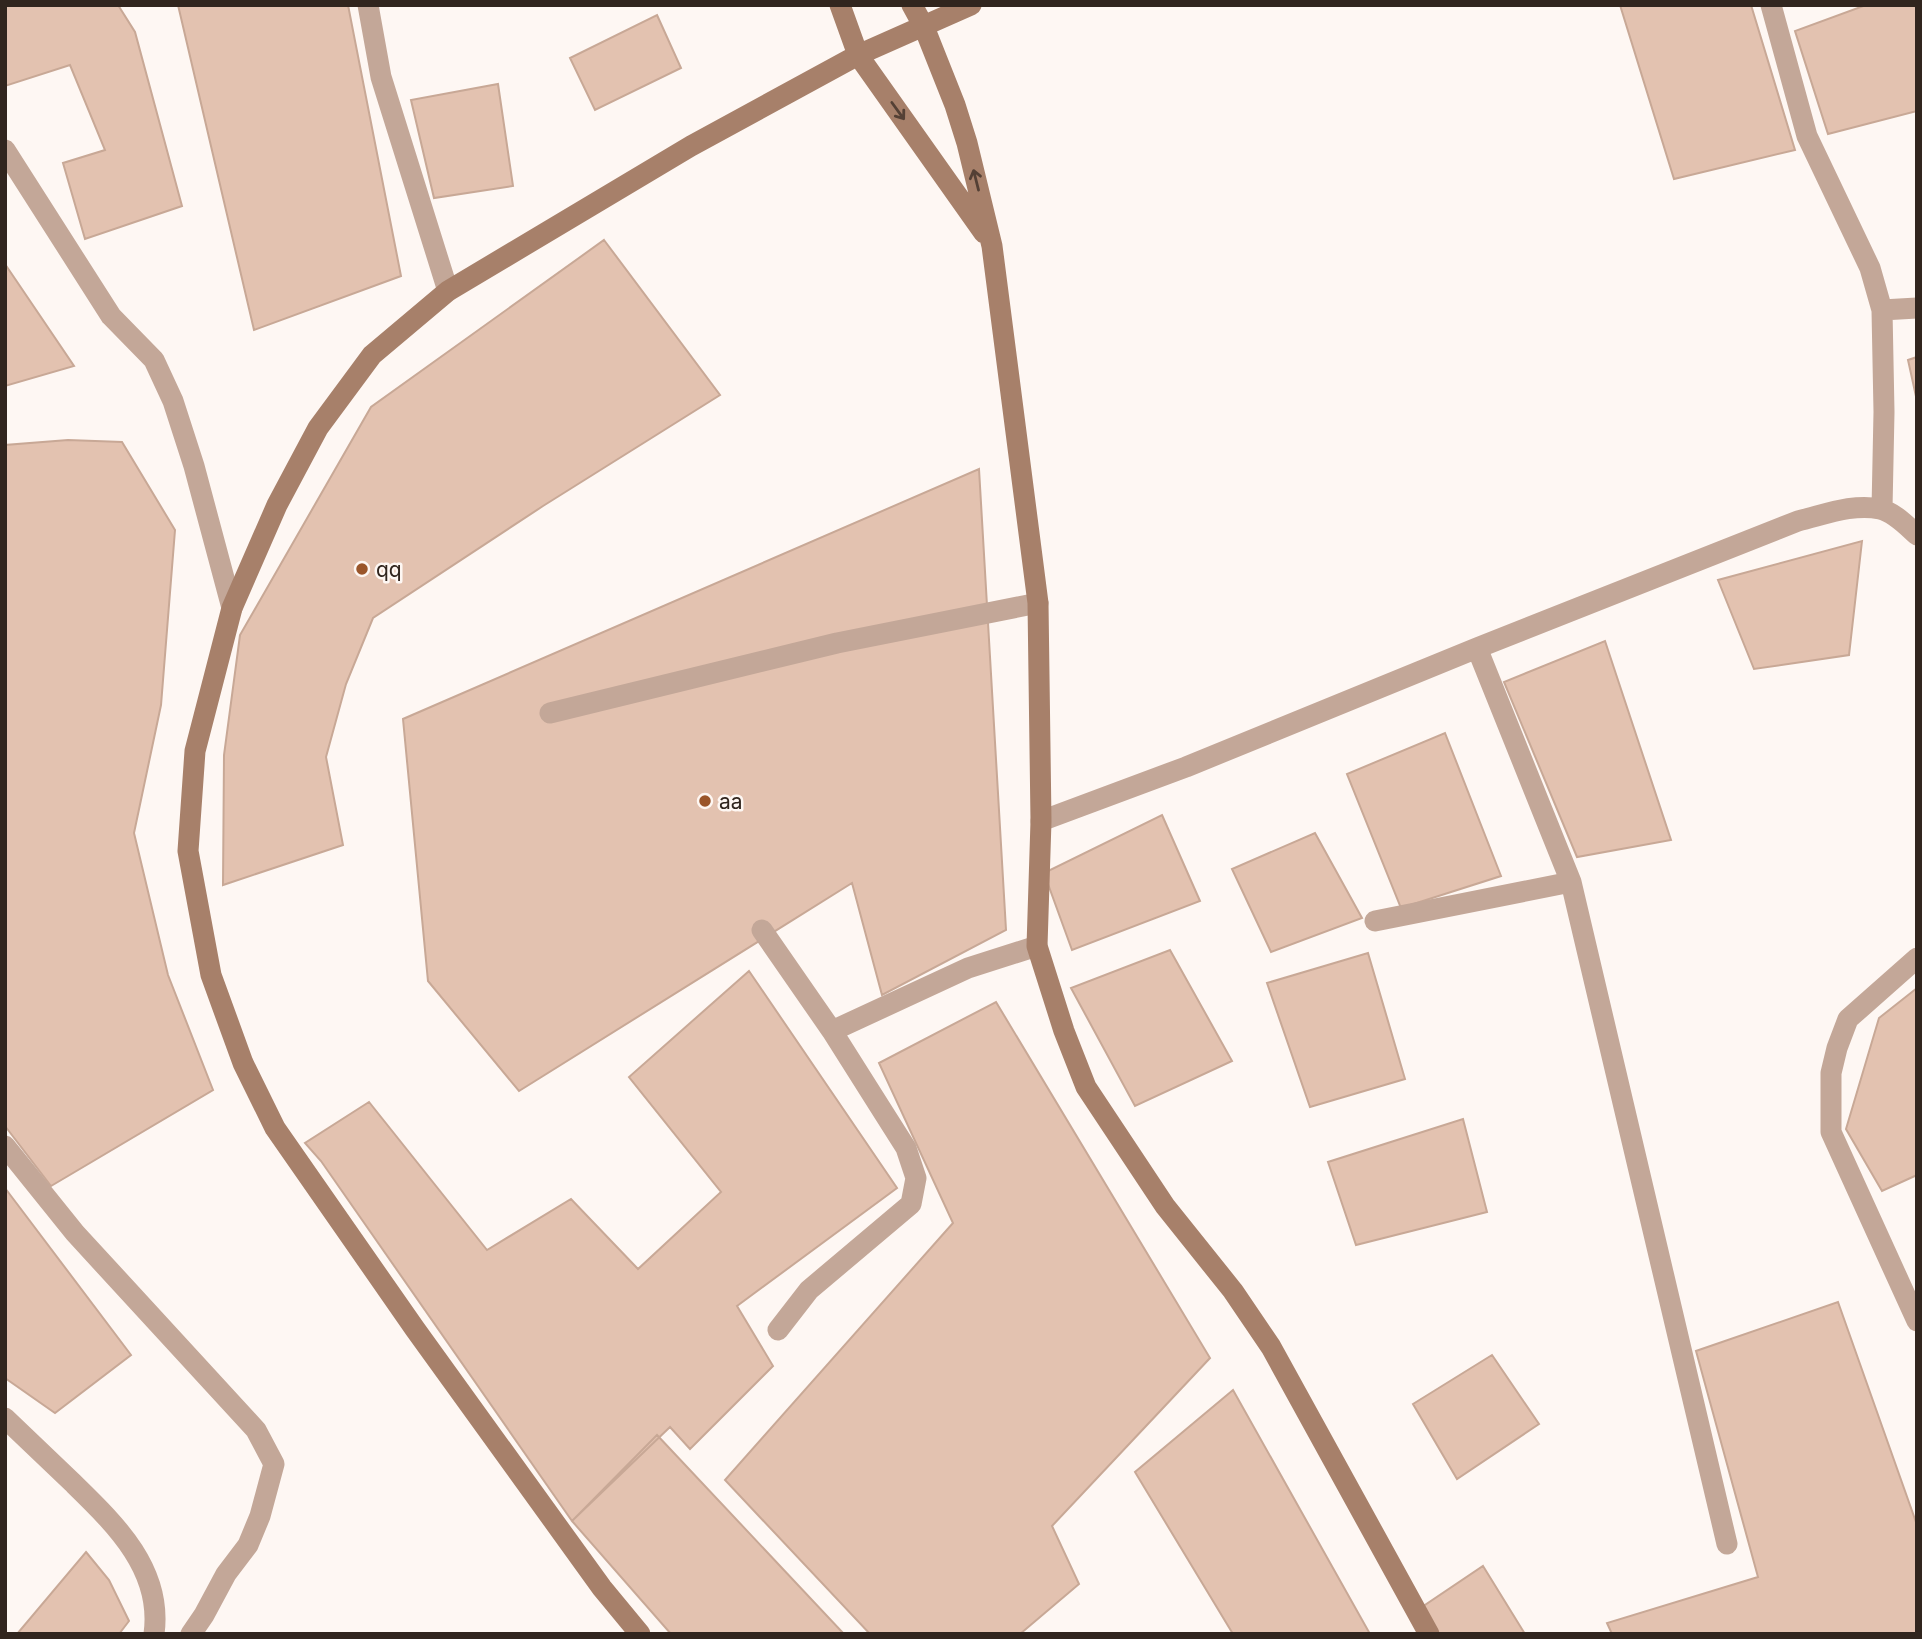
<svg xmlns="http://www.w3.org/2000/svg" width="1922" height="1639" font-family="Inter,sans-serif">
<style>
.building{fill:#e3c2b0;stroke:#c8a896;stroke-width:2}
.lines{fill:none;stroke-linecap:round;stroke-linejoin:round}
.street{stroke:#c3a798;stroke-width:21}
.secondary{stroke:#a7806a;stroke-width:21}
.oneway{stroke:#544035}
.poi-dot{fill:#9a552a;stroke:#fef7f3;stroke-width:2.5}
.labels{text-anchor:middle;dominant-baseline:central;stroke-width:5;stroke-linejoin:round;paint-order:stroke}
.poi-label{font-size:21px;fill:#31251e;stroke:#fef7f3;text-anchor:start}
</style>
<rect width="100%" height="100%" fill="#fef7f3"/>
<path class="building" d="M5,5H118L135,32L182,206L85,239L63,163L105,150L70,65L5,86Z
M178,5H348L401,276L254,330Z
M1620,5H1751L1795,150L1674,179Z
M1866,5H1915L1917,11V111L1828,134L1795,31Z
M657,15L681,68L595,110L570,58Z
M498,84L513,186L434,198L411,100Z
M604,240L720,395L543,506L373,618L346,684L326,757L343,845L223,885L224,755L240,635L371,407Z
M5,264L74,366L5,386Z
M1917,357V401L1908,360Z
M68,440L122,442L175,530L161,705L134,833L168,975L213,1090L51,1186L5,1126V445Z
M979,469L1006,930L882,995L852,883L519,1091L428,981L403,719Z
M1862,541L1849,655L1754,669L1718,580Z
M1605,641L1671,840L1577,857L1504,682Z
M1445,733L1501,876L1401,908L1347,774Z
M1162,815L1200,901L1072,950L1044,873Z
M1315,833L1362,918L1271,952L1232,869Z
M1170,950L1232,1061L1135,1106L1071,988Z
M1368,953L1405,1079L1310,1107L1267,983Z
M749,971L897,1188L737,1306L773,1366L690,1449L670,1427L572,1521L321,1161L305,1143L369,1102L487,1250L571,1199L638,1269L721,1192L629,1077Z
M1917,988V1175L1882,1191L1846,1129L1879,1018Z
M996,1002L1210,1358L1052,1526L1079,1584L1020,1634H870L725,1480L953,1223L879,1063Z
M1463,1119L1487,1212L1356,1245L1328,1162Z
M5,1188L131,1355L55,1413L5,1378Z
M1838,1302L1917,1525V1634H1612L1607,1623L1758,1577L1696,1351Z
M1492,1355L1539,1424L1457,1479L1413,1404Z
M1233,1390L1370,1634H1233L1135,1472Z
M657,1435L844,1634H671L572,1521Z
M86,1552L109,1580L129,1621L119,1634H17Z
M1483,1566L1525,1634H1437L1419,1609Z"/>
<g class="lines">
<path class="street" d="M368,5L381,77L448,291
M1771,5L1807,136L1870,268L1882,310L1884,412L1882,509
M5,150L111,316L154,360L173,401L194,466L232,608
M1882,310L1917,308
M1477,648L1571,882L1727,1544
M550,713L837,643L1038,603
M1041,821L1186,767L1477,648L1798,521C1824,515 1853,503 1880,509C1894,512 1907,526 1917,535
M1375,921L1571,882
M762,930L832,1031L880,1107L906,1148L916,1178L911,1204L809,1290L778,1330
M1917,958L1848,1019L1837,1048L1831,1073V1132L1917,1321
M832,1031L968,968L1037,946
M5,1146L75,1233L256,1430L274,1464L260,1516L248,1545L226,1574L204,1615L191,1634
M5,1418C28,1440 50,1461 72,1482C114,1523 163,1569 154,1634"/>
<path class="secondary" d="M840,5L858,55L984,233
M912,5L924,27L955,105L967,143L992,246L1038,603L1041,821L1037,946L1064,1031L1086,1087L1165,1206L1233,1291L1271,1347L1429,1634
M640,1634L602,1588L415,1329L275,1128L243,1063L211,975L188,851L195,751L232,608L277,505L318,428L372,355L448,291L691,146L858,55L971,5"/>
</g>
<defs><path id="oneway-shaft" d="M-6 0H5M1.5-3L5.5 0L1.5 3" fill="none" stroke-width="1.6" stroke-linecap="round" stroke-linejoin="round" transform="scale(1.75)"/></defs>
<g class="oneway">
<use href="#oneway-shaft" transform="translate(898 111) rotate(54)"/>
<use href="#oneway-shaft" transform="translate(976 180) rotate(-104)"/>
</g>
<g class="poi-dot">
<circle cx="362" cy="569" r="7"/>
<circle cx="705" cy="801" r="7"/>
</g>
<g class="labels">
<g class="poi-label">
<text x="376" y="569">qq</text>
<text x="719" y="801">aa</text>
</g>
</g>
<rect width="1922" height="1639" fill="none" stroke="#31251e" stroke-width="14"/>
</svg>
